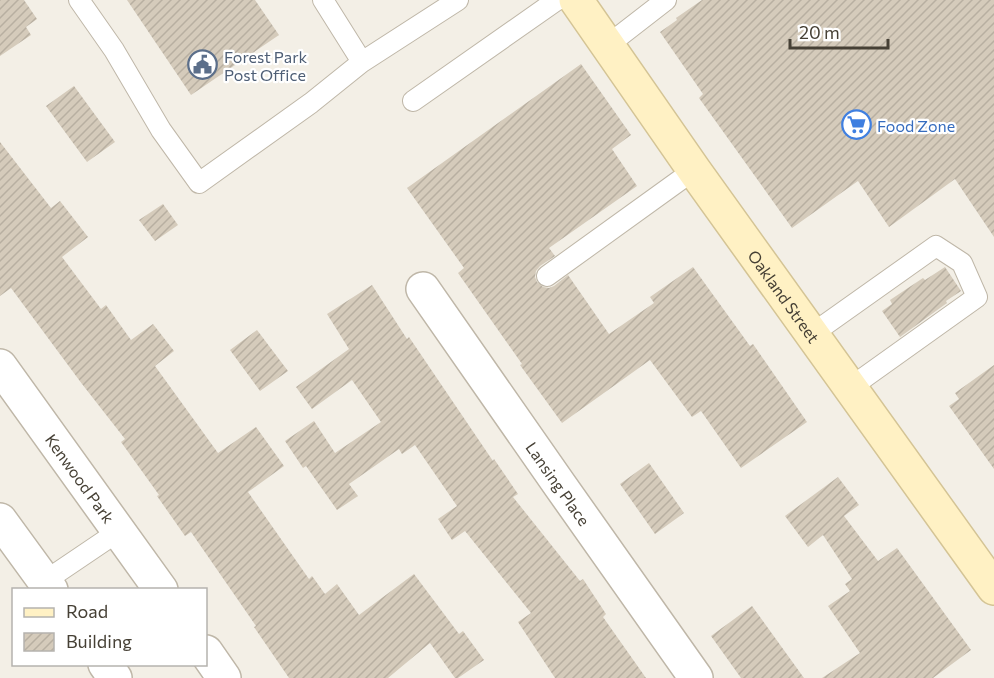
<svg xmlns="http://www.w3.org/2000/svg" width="994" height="678" font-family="Commissioner,sans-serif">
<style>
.building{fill:url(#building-hatch)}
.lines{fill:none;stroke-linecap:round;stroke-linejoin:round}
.service-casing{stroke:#bfb7a8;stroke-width:22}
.minor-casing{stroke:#bfb7a8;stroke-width:36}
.secondary-casing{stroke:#d4c495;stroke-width:36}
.service{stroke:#fff;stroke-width:20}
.minor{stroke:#fff;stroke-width:33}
.secondary{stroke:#fff1c4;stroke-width:33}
.labels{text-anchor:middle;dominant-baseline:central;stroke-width:4.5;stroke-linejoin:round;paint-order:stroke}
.service-label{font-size:16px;fill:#4e5e75;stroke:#fff;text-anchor:start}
.shop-label{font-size:16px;fill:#366cbe;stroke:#fff;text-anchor:start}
.street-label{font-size:16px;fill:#464035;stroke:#fff}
</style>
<defs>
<pattern id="building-hatch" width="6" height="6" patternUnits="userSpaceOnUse" patternTransform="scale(1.5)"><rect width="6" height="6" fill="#d5cbbb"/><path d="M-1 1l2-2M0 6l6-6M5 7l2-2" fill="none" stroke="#b8afa1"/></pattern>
</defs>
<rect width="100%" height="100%" fill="#f3efe6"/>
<path class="building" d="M0,0H24L37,19L26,27L31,35L0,56Z
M127,0H255L279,35L191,95Z
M702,0H994V237L955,179L889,227L858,181L792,228L699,98L703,94L660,32L677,20L676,18Z
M581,64L631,135L612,149L637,186L549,248L555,256L540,266L536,271L535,277L537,282L543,287L549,288L554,286L568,275L609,334L654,303L650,297L693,267L750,346L753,344L807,422L741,468L701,411L692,417L650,360L562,423L520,365L522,364L458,273L464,268L407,188Z
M74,86L115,142L87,162L46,106Z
M0,142L51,208L60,201L88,237L62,257L101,309L106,305L131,340L153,324L174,351L155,366L218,453L256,427L284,466L248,492L309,579L312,576L325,594L337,584L359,615L414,574L459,634L463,631L484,660L458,678H455L430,643L388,678H289L254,627L256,626L191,532L185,536L157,496L159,495L121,442L125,439L82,384L11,288L0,296Z
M163,204L178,225L155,241L139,220Z
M945,267L961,291L946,301L947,303L900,337L882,311L892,304L890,300L923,278L925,280Z
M372,285L407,339L409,337L493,461L494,459L518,494L513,497L580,581L583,579L606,614L603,617L646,678H555L518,622L531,613L465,531L452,540L438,519L457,506L415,445L402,454L399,449L349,484L358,496L337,510L306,466L303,468L285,441L314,421L335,453L381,422L352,380L312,409L296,387L349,349L327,314Z
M257,330L288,371L260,391L230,350Z
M994,365V469L949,406L959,399L955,393Z
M649,463L684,513L655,534L620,484Z
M838,477L859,505L844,516L878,561L897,548L971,650L933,678H822L860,653L828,606L850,591L845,584L852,579L823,535L808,547L785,516Z
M752,606L804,678H741L711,636Z"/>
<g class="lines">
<defs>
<path id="service" d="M79,0L114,50L161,130L199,183L311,103L362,62
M323,0L362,62L458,0
M608,45L666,0
M413,101L557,0
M547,276L694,170
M812,334L936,246L962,263L977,297L851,387
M45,581L119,531"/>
<g id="minor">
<path id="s1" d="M423,289L559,484L696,678"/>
<path id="s2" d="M0,366L161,590"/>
<path d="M0,520L51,590"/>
<path d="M206,652L224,678"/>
<path d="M105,664L115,678"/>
</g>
<g id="secondary">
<path id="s3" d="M576,0L694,170L994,588"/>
</g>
</defs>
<use href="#service" class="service-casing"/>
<use href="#minor" class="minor-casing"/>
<use href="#secondary" class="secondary-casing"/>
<use href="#service" class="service"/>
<use href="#minor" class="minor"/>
<use href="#secondary" class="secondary"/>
</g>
<defs>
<symbol id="civic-ring" viewBox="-11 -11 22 22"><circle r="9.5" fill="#fff" stroke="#5c6f8a" stroke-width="1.5"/><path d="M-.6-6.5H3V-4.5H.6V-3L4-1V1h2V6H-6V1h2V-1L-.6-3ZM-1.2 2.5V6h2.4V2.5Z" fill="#5c6f8a"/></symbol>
<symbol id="supermarket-ring" viewBox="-11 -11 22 22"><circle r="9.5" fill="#fff" stroke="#3f7fe0" stroke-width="1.5"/><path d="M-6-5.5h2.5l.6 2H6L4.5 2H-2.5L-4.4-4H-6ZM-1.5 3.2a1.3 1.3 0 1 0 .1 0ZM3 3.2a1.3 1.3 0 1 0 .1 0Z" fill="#3f7fe0"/></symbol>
</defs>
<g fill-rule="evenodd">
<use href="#civic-ring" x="186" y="48" width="33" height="33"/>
<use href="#supermarket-ring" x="840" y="108" width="33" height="33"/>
</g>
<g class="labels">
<g class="service-label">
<text x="224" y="56">Forest Park<tspan x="224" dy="18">Post Office</tspan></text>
</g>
<g class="shop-label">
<text x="877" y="125">Food Zone</text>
</g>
<g class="street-label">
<text stroke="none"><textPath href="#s3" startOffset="362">Oakland Street</textPath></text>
<text stroke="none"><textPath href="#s2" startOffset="138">Kenwood Park</textPath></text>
<text stroke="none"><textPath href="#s1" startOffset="237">Lansing Place</textPath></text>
</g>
</g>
<rect x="12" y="588" width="195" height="78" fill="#ffffff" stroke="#b5b3ae" stroke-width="1.5"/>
<rect x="24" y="608" width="30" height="9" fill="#fff1c4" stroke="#b5b3ae" stroke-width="1.5"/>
<text x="66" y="618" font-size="18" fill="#464035">Road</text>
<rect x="24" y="633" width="30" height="18" fill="url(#building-hatch)" stroke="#b5b3ae" stroke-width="1.5"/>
<text x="66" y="648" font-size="18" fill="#464035">Building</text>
<path d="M790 39v9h98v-9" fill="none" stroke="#464035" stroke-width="3"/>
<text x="799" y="39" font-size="18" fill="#464035" stroke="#ffffff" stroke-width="4.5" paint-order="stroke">20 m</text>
</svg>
